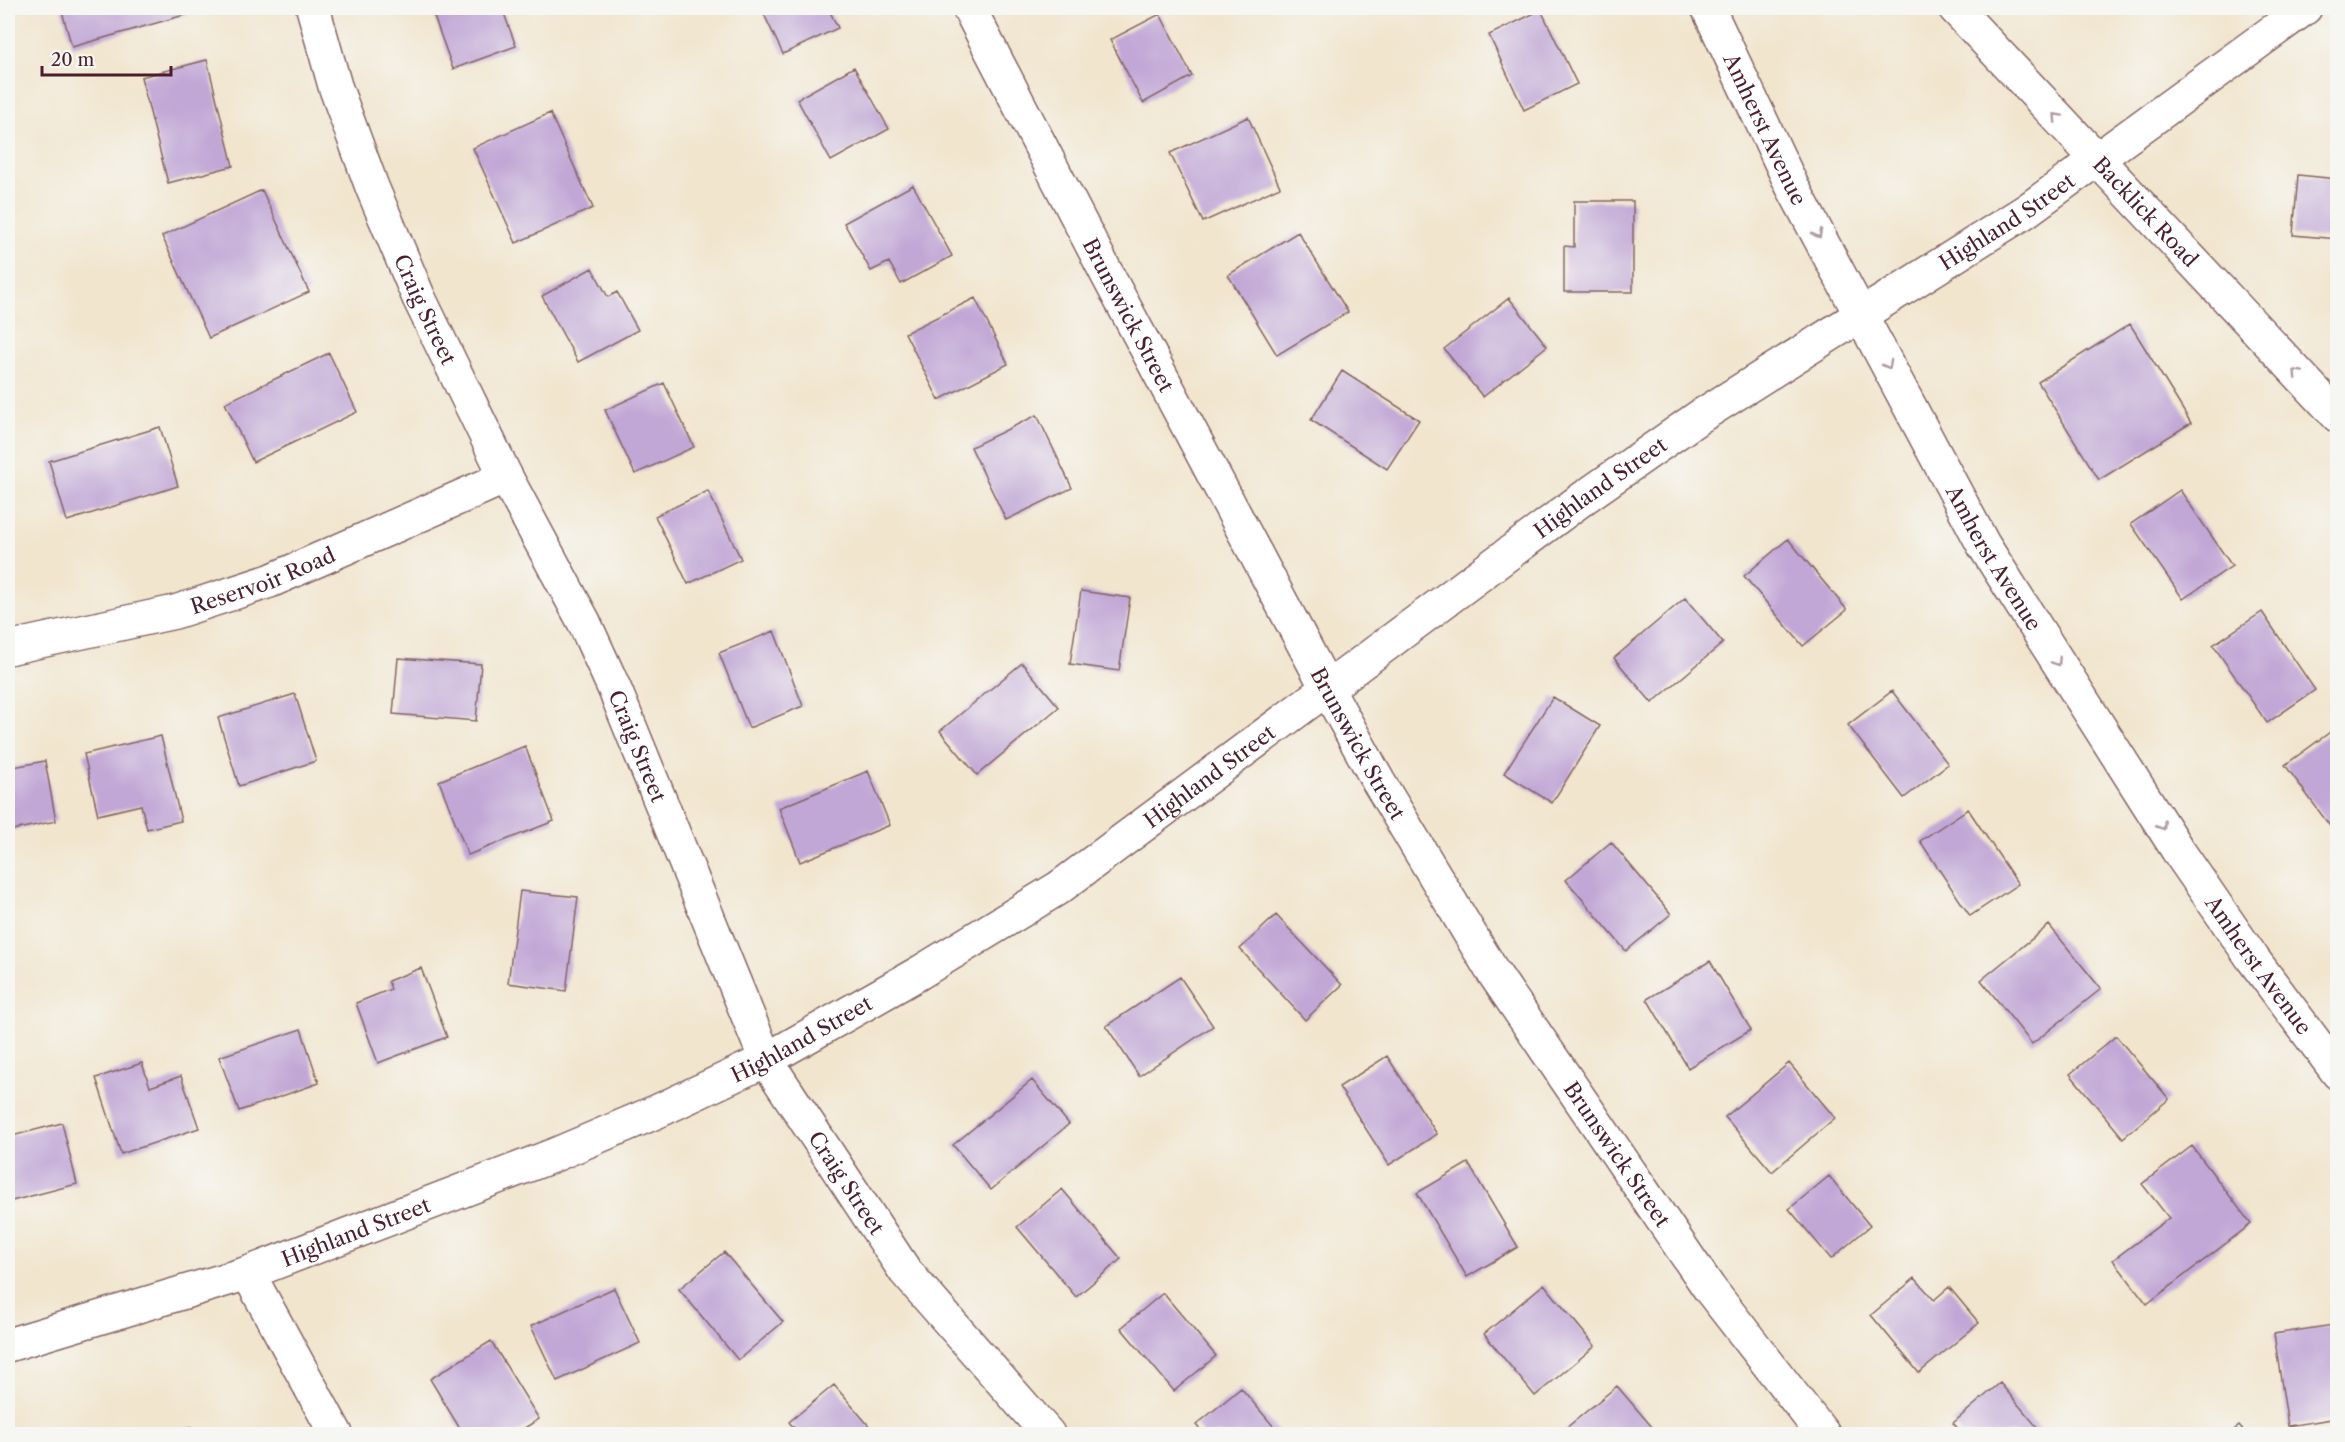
<svg xmlns="http://www.w3.org/2000/svg" width="2345" height="1442" font-family="'Libre Caslon Text',serif">
<style>
.building{fill:#c1a7d6}
.lines{fill:none;stroke-linecap:round;stroke-linejoin:round}
.street-casing{stroke:#846464;stroke-width:36}
.secondary-casing{stroke:#846464;stroke-width:36}
.primary-casing{stroke:#846464;stroke-width:36}
.street{stroke:#fff;stroke-width:33}
.secondary{stroke:#fff;stroke-width:33}
.primary{stroke:#fff;stroke-width:33}
.oneway{stroke:#ae9aa0}
.labels{text-anchor:middle;dominant-baseline:central;stroke-width:6;stroke-linejoin:round;paint-order:stroke}
.street-label{font-size:21px;fill:#4a1f2b;stroke:#f6f6f2}
</style>
<rect width="100%" height="100%" fill="#f6f6f2"/>
<filter id="ink" filterUnits="userSpaceOnUse"><feTurbulence type="fractalNoise" baseFrequency=".0167" numOctaves="2"/><feDisplacementMap in="SourceGraphic" scale="12" xChannelSelector="R" yChannelSelector="G"/><feConvolveMatrix kernelMatrix="1 2 1 2 8 2 1 2 1" color-interpolation-filters="sRGB"/></filter>
<filter id="wash" filterUnits="userSpaceOnUse"><feTurbulence type="fractalNoise" baseFrequency=".008" numOctaves="4" result="noise"/><feDisplacementMap in="SourceGraphic" scale="24" xChannelSelector="R" yChannelSelector="G"/><feGaussianBlur stdDeviation="1.35" result="paint"/><feColorMatrix in="noise" values="0 0 0 0 0 0 0 0 0 0 0 0 0 0 0 0 0 1.4 0 .05"/><feComposite in="paint" operator="in"/></filter>
<g filter="url(#wash)">
<rect width="100%" height="100%" fill="#f1e5ce"/>
<g id="blocks">
<path class="building" d="M61,8H209L72,47Z
M431,8H502L516,46L453,69Z
M761,8H828L838,28L783,54Z
M1541,10L1577,84L1524,110L1489,35Z
M1160,14L1192,76L1143,103L1110,40Z
M207,60L233,166L168,183L141,77Z
M854,67L889,129L831,161L797,99Z
M550,113L593,208L516,243L473,148Z
M1248,117L1280,187L1203,222L1170,153Z
M2298,175L2338,179V239L2293,235Z
M913,185L952,256L901,284L889,262L871,271L844,223Z
M262,190L309,292L209,338L162,236Z
M1574,201H1633V292H1564V246L1574,247Z
M1298,232L1348,312L1277,355L1228,275Z
M592,268L608,297L617,292L638,330L578,362L542,296Z
M975,298L1008,364L939,400L905,333Z
M1509,298L1547,346L1483,397L1444,349Z
M2130,324L2191,423L2099,480L2038,382Z
M329,353L357,412L253,462L225,403Z
M1342,371L1419,420L1387,469L1311,420Z
M664,383L694,447L635,474L605,410Z
M1037,415L1072,488L1006,520L971,447Z
M160,427L178,486L67,521L49,461Z
M2180,490L2232,566L2183,599L2131,524Z
M708,491L741,559L688,584L655,516Z
M1788,539L1847,610L1803,646L1744,576Z
M1081,591L1130,598L1119,671L1070,664Z
M1685,598L1723,643L1652,703L1614,658Z
M2262,612L2315,690L2267,723L2213,645Z
M774,631L803,706L749,728L719,653Z
M398,658L481,664L476,721L393,714Z
M1022,663L1059,707L977,775L940,731Z
M1892,691L1948,764L1904,798L1848,725Z
M295,694L316,761L239,786L218,718Z
M1553,697L1600,726L1552,803L1504,773Z
M2333,730L2338,737V837L2285,765Z
M161,736L181,821L147,829L141,805L98,815L84,754Z
M525,746L554,821L468,855L439,781Z
M45,761L56,821L8,831V768Z
M868,771L890,825L800,862L779,808Z
M1968,809L2018,884L1970,916L1920,841Z
M1611,842L1671,914L1626,951L1566,880Z
M520,891L578,897L566,991L508,983Z
M1276,915L1342,985L1305,1020L1240,949Z
M2049,925L2101,989L2032,1044L1981,980Z
M1710,961L1751,1030L1688,1068L1647,999Z
M421,968L447,1037L378,1063L356,1003L391,989L388,981Z
M1180,977L1213,1026L1139,1076L1106,1026Z
M301,1029L319,1083L239,1111L219,1057Z
M2116,1036L2169,1099L2123,1138L2070,1074Z
M1387,1056L1437,1134L1389,1165L1339,1087Z
M142,1063L150,1087L181,1076L199,1128L121,1154L96,1078Z
M1789,1063L1835,1118L1772,1172L1725,1117Z
M1032,1080L1069,1124L991,1190L953,1145Z
M62,1123L77,1184L8,1202V1137Z
M2192,1146L2251,1224L2147,1304L2113,1260L2169,1218L2142,1184Z
M1468,1163L1518,1247L1467,1277L1417,1193Z
M1829,1176L1870,1226L1831,1259L1789,1209Z
M1062,1189L1121,1259L1076,1297L1017,1227Z
M724,1252L783,1322L738,1360L679,1289Z
M1915,1278L1934,1300L1949,1287L1979,1323L1919,1373L1871,1315Z
M1544,1284L1595,1346L1535,1396L1484,1334Z
M614,1288L640,1343L557,1381L531,1326Z
M1163,1293L1216,1356L1174,1391L1121,1328Z
M2333,1325L2338,1351V1418L2288,1426L2274,1334Z
M491,1341L539,1419L515,1434H463L430,1379Z
M2000,1383L2043,1434H1963L1953,1423Z
M834,1385L876,1434H799L789,1422Z
M1617,1386L1658,1434H1559Z
M1241,1388L1280,1434H1204L1196,1425Z
M2239,1426L2246,1434H2229Z
M191,1427L197,1434H181Z"/>
</g>
</g>
<g filter="url(#ink)">
<use href="#blocks" fill-opacity="0" stroke="#846464" stroke-width="1.5"/>
<g class="lines">
<defs>
<g id="street">
<path id="s1" d="M313,8L335,86L372,187L419,298L506,477L584,622L615,690L766,1060L905,1271L1048,1434"/>
<path id="s2" d="M969,8L1108,276L1328,690L1378,781L1491,969L1709,1288L1823,1434"/>
<path d="M2096,160L2305,8"/>
<path id="s3" d="M8,648L175,612L270,581L506,477"/>
<path d="M248,1273L336,1434"/>
</g>
<g id="secondary">
<path id="s4" d="M8,1345L248,1273L552,1156L658,1111L766,1060L919,973L1060,887L1582,499L1699,417L2026,211L2096,160"/>
</g>
<g id="primary">
<path id="s5" d="M1708,8L1792,186L1983,544L2177,849L2253,959L2338,1073"/>
<path id="s6" d="M1955,8L2338,416"/>
</g>
</defs>
<use href="#street" class="street-casing"/>
<use href="#secondary" class="secondary-casing"/>
<use href="#primary" class="primary-casing"/>
<use href="#street" class="street"/>
<use href="#secondary" class="secondary"/>
<use href="#primary" class="primary"/>
</g>
<defs><path id="oneway-chevron" d="M-2-3.5L2.5 0L-2 3.5" fill="none" stroke-width="1.6" stroke-linecap="round" stroke-linejoin="round" transform="scale(1.5)"/></defs>
<g class="oneway">
<use href="#oneway-chevron" transform="translate(2057 117) rotate(-133)"/>
<use href="#oneway-chevron" transform="translate(1818 234) rotate(62)"/>
<use href="#oneway-chevron" transform="translate(1888 365) rotate(62)"/>
<use href="#oneway-chevron" transform="translate(2297 373) rotate(-133)"/>
<use href="#oneway-chevron" transform="translate(2057 662) rotate(57)"/>
<use href="#oneway-chevron" transform="translate(2162 826) rotate(57)"/>
</g>
</g>
<g class="labels">
<g class="street-label">
<text stroke="none"><textPath href="#s5" startOffset="134">Amherst Avenue</textPath></text>
<text stroke="none"><textPath href="#s6" startOffset="279">Backlick Road</textPath></text>
<text stroke="none"><textPath href="#s4" startOffset="2310">Highland Street</textPath></text>
<text stroke="none"><textPath href="#s1" startOffset="322">Craig Street</textPath></text>
<text stroke="none"><textPath href="#s2" startOffset="346">Brunswick Street</textPath></text>
<text stroke="none"><textPath href="#s4" startOffset="1824">Highland Street</textPath></text>
<text stroke="none"><textPath href="#s5" startOffset="620">Amherst Avenue</textPath></text>
<text stroke="none"><textPath href="#s3" startOffset="264">Reservoir Road</textPath></text>
<text stroke="none"><textPath href="#s2" startOffset="832">Brunswick Street</textPath></text>
<text stroke="none"><textPath href="#s1" startOffset="808">Craig Street</textPath></text>
<text stroke="none"><textPath href="#s4" startOffset="1338">Highland Street</textPath></text>
<text stroke="none"><textPath href="#s5" startOffset="1106">Amherst Avenue</textPath></text>
<text stroke="none"><textPath href="#s4" startOffset="852">Highland Street</textPath></text>
<text stroke="none"><textPath href="#s2" startOffset="1318">Brunswick Street</textPath></text>
<text stroke="none"><textPath href="#s1" startOffset="1294">Craig Street</textPath></text>
<text stroke="none"><textPath href="#s4" startOffset="366">Highland Street</textPath></text>
</g>
</g>
<rect width="2345" height="1442" fill="none" stroke="#f6f6f2" stroke-width="30"/>
<path d="M42 66v9h129v-9" fill="none" stroke="#4a1f2b" stroke-width="3"/>
<text x="51" y="66" font-size="18" fill="#4a1f2b" stroke="#f6f6f2" stroke-width="4.5" paint-order="stroke">20 m</text>
</svg>
